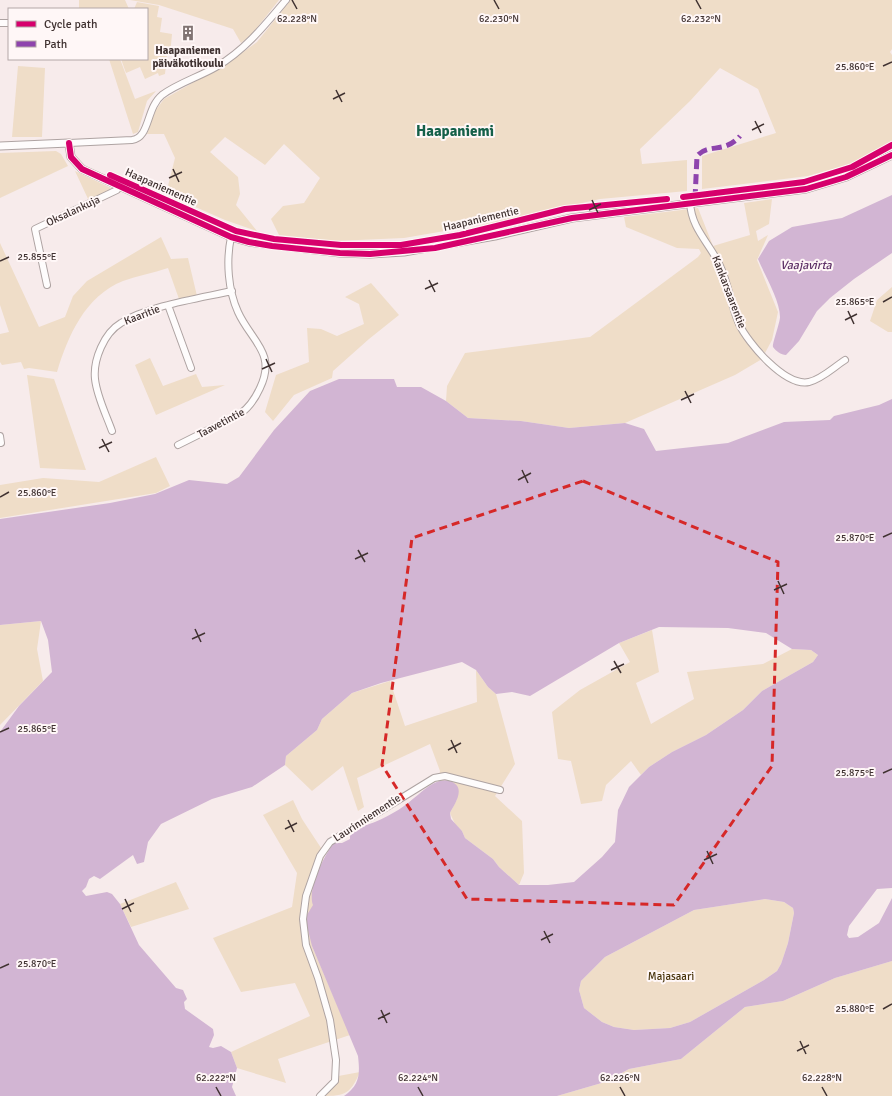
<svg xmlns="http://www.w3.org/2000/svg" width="892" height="1096" font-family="Signika,sans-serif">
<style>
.green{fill:#efddc8}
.water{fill:#d2b5d3;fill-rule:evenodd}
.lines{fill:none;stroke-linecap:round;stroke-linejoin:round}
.minor-casing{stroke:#aea3a2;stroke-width:8}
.tertiary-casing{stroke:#aea3a2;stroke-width:9}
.minor{stroke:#fefcfc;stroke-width:6}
.tertiary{stroke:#fefcfc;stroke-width:7}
.quiet{stroke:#8e44ad;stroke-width:5;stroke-dasharray:10 5;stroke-linecap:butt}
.cycleway-casing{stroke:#fff7f7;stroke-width:8}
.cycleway{stroke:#d6006c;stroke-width:6}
.marked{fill:none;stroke:#d62828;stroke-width:3;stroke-dasharray:8 5;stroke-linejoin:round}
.ticks{fill:none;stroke:#403231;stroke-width:1.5}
.labels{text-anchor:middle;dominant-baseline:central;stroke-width:4;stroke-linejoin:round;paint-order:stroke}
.poi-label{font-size:11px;font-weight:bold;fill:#403231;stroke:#fff7f7}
.street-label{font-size:11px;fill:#403231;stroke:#fff7f7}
.park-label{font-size:11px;fill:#48340c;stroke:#fff7f7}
.water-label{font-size:12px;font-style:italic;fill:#5e3167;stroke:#fff7f7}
.district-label{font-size:15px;font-weight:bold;fill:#156049;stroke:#fff7f7}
.ticks-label{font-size:10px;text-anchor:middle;fill:#403231;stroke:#fff7f7;stroke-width:4;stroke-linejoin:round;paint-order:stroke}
</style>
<rect width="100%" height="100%" fill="#f7ebeb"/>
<path class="green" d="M79,0H125L129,9H79Z
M130,0H279L252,34L241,43L233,29L159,5Z
M285,0H892V49L890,52L892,55V143L854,163L808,176L702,189V156L776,133L758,89L720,68L690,101L640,149L642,164L687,160V191L600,199L503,221L404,238L335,241L279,235L271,219L283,206L304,203L320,178L284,144L265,165L225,137L210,152L238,177L240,194L236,205L257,231L225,220L166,194L175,158L164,134H147L155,111L164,99L231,61L257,42L290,1Z
M137,2L159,6L157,17L162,18L160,32L172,34L170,55H167L165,74L159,76L158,73L145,79L140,67L126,73L121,59H147V9H134Z
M109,59H120L135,99L156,91L147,101L138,132L133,134Z
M18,66L45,68L42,137H12Z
M56,151L61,154L68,166L0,198V153Z
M75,171L113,189L89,201Z
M772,199L769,224L756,231L758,241L768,235L757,260L778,312L772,340L765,353L750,337L735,308L732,290L713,246L711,253L719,271L731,308L762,359L735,375L625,423L569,428L521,421L468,418L446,401L447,386L465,353L590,337L698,257L701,253L699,249L677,248L626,227L624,217L698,208L713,246L750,235L744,203Z
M161,237L171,259L188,258L197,296L179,299L168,268C153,273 137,276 123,281C85,296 68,336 57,372L29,368L24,369L21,362L2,365L0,362V334L9,332L0,305V243L39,327L65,317L73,296L87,281Z
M371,283L399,315L369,339L333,371L332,378L294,395L273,421L265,412L276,375L309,362L307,328L321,329L337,336L364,324L359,304L345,297Z
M892,287V332H888L870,321L877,300Z
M150,358L163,386L196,374L202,387L225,385L156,415L135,365Z
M27,375L54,379L86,470L40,468Z
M156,457L170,486L156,493L0,518V485L43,478L99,482Z
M41,621L37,649L43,681L0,725V625Z
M652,630L659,672L636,683L651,724L694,699L687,672L763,664L792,649L811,650L818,655L813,662L762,691L743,710L706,735L672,752L649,767L641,775L631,761L606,785L602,801L581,804L571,761L558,759L552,712L580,690L630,662L619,643Z
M476,670L488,687L496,694L515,764L495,796L522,821L524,873L519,885L499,867L493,859L465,838L462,831L455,824L450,813L457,799L449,780L438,782L440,771L430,744L357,778L364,807L358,811L343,766L312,791L285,765L286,756L317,730L322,719L352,693L390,681L405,726L477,702Z
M293,800L302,819L325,854L312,892L313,905L312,946L350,1035L278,1059L286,1083L237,1068L231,1052L310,1016L295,983L241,992L213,938L292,907L297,873L263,815Z
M176,882L189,909L131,927L120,904Z
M765,899L784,902L793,908L794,913L788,943L781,964L777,971L764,980L690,1022L670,1028L634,1030L614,1027L602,1022L584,1008L579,990L581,981L605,957L694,910Z
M892,961V1096H557L605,1082L629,1069L681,1059L745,1007L783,1001L835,978Z
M360,1072C349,1096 345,1096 316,1096L324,1090L333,1077Z"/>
<path class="water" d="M892,195V253L854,279L830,298L817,311L799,341L786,355C781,355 776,351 773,347C772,344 780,323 780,317C780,300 765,276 758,259L769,241L792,227L842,218Z
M339,379H394L397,387H421L446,401L468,418L521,421L569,428L625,423L644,429L656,451L728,443L784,422L830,420L834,416L879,405L892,399V888L877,889L849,926L847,935L849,938L858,937L879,923L892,898V961L835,978L783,1001L745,1007L681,1059L629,1069L605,1082L557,1096H344C360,1085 360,1074 358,1056L312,946L305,918L313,905C307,890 324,855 334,843H342L350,839V834L356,831V828C373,824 390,816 404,806C417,798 437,772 454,783C465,790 454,805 450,813L451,819L462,831L465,838L493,859L499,867L519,885H548L574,882L602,857L615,842L618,810L629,787L649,767L672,752L706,735L743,710L762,691L813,662L818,655L811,650L792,649L766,633L728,628L659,627L619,643L530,696L512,692L496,694L488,687L476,670L462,662L381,683L352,693L322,719L317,730L286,756L285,765L252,787L212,799L161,824L148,842L144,862L137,864L133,855L100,879L94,876L89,879L86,887L82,891L86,896L107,892L112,894L120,904L139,945L176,988L183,990L187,999L184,1002L185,1009L213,1029L214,1035L209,1047L213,1048L221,1046L231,1052L237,1068L232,1087L236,1096H0V732L19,706L52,672L48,640L41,621L0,625V519L110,503L155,494L189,480L227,484L239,477L274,430L310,391ZM765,899L784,902L793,908L794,913L788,943L781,964L777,971L764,980L690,1022L670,1028L634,1030L614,1027L602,1022L584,1008L579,990L581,981L605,957L694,910Z"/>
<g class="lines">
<defs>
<path id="minor" d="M0,23H9
M69,143L132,140C150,138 146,108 162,95C178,83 199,77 216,67C245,50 265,25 286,0
M690,203C692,231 711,244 721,268C729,286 731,306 739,324C748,343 785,387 809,382C822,379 834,367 845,360
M47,285L35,229L117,190L119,186
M168,305L191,368
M112,431C106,414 97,397 95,379C93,360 104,333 121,323C147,306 201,298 232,291
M0,436L1,443
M178,445L240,414C250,407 255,399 260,388C277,353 251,341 238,312C228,290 226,261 231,237
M320,1096L335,1081L336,1060L330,1020L318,978L306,945L303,919L306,896L320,856L330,842L434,778L445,776L500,790"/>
<path id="tertiary" d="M0,146L69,143L71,157L82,169L231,237L249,242L340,253L370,254L404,252L495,236L572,218L806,189L846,177L892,155"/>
</defs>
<use href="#minor" class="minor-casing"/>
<use href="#tertiary" class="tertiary-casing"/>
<use href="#minor" class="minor"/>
<use href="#tertiary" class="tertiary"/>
<path class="quiet" d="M695,199L697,156C708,143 725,154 740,136"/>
<defs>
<path id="cycleway" d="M69,143L71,157L82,169L231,237L249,242L272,246L340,253L370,254L435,248L572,218L806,189L846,177L892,155
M110,175L236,231L274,239L341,245H401L460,235L565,209L667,199
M683,197L804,182L852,167L892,145"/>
</defs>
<use href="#cycleway" class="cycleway-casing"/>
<use href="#cycleway" class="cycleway"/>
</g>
<path class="marked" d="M583,481L778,562L772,766L674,905L467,899L382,765L412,538Z"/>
<path class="ticks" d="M292,0L297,9M494,0L499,9M696,0L701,9M883,66L892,62M336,90L342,102M333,99L345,93M755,121L761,133M752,130L764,124M173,169L179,182M169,178L182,172M592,200L598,213M589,210L601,204M0,261L9,257M429,280L435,292M425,289L438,283M883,302L892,297M848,311L854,324M845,320L857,314M266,359L272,372M262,369L275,363M685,391L691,403M681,400L694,394M102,439L109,452M99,448L112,442M522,470L528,483M518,480L531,473M0,497L9,492M883,537L892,533M358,550L365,562M355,559L368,553M778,581L784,594M774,590L787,584M195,629L201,642M192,639L205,633M614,661L621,673M611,670L624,664M0,732L9,728M451,740L457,753M448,750L461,743M883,773L892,769M288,820L294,832M285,829L297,823M707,851L713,864M704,860L717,854M125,899L131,912M122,909L134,903M544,931L550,943M541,940L553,934M0,968L9,964M883,1009L892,1004M381,1010L387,1023M378,1019L390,1013M800,1041L806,1054M797,1051L809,1045M216,1087L221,1096M418,1087L423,1096M620,1087L625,1096M822,1087L827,1096"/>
<defs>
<symbol id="building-bare" viewBox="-9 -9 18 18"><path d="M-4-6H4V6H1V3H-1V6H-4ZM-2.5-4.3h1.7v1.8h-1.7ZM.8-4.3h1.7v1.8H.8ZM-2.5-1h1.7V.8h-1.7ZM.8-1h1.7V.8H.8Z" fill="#807372" stroke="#fff7f7" stroke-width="2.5" paint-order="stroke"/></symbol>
</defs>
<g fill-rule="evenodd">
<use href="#building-bare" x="177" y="22" width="22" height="22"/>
</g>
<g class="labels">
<g class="poi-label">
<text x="188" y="50">Haapaniemen<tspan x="188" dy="13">päiväkotikoulu</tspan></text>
</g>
<g class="street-label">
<text transform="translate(161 187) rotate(24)">Haapaniementie</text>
<text transform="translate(73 211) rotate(-25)">Oksalankuja</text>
<text transform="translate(481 219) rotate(-13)">Haapaniementie</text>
<text transform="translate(729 292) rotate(69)">Kankarsaarentie</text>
<text transform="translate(142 315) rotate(-21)">Kaaritie</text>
<text transform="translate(221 423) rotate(-28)">Taavetintie</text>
<text transform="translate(367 818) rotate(-33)">Laurinniementie</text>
</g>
<g class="park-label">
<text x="671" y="976">Majasaari</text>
</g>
<g class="water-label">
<text x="806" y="265">Vaajavirta</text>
</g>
<g class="district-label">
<text x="455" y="131">Haapaniemi</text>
</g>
</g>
<g class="ticks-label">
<text x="297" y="22">62.228°N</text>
<text x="499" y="22">62.230°N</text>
<text x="701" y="22">62.232°N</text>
<text x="855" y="70">25.860°E</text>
<text x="37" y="260">25.855°E</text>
<text x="855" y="305">25.865°E</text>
<text x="37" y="496">25.860°E</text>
<text x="855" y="541">25.870°E</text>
<text x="37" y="732">25.865°E</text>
<text x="855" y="776">25.875°E</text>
<text x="37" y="967">25.870°E</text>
<text x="855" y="1012">25.880°E</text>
<text x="216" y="1081">62.222°N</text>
<text x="418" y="1081">62.224°N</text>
<text x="620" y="1081">62.226°N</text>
<text x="822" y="1081">62.228°N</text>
</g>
<rect x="8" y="8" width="140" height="52" fill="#fff7f7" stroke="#b3a8a8"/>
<rect x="16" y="21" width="20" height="6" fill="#d6006c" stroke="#b3a8a8"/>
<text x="44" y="28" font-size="12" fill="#403231">Cycle path</text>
<rect x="16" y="41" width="20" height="6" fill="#8e44ad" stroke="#b3a8a8"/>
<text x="44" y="48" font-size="12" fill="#403231">Path</text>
</svg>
